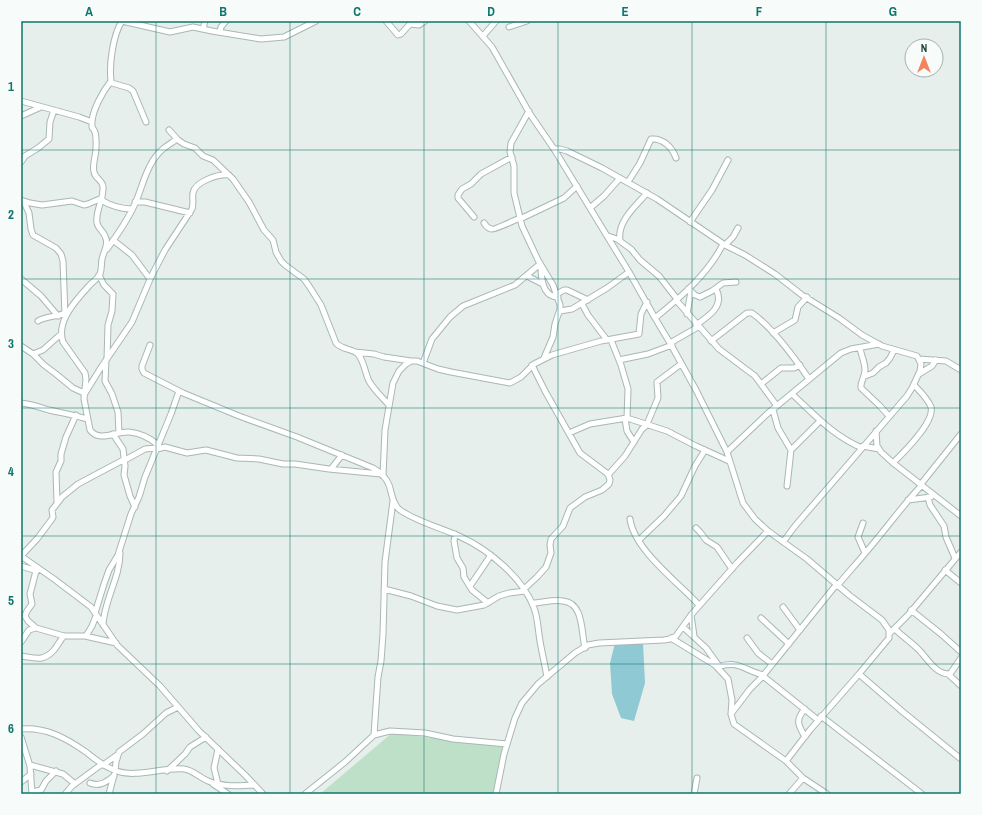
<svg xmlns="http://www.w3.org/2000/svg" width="982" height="815" font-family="'Archivo Narrow',sans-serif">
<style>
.green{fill:#bfe0c8}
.water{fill:#8ec9d4}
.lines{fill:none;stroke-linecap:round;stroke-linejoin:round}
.street-casing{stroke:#a8b8b2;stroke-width:7}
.street{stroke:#fff;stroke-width:5}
.grid{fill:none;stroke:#0f766e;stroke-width:1;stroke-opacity:0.55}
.neatline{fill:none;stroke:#0f766e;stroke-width:1.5}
.grid-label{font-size:13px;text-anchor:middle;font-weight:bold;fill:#0f766e}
</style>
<rect width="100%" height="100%" fill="#e6efeb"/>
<path class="green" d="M392,733L507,747L498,794H320Z"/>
<path class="water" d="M615,643H643L645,683L634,721L621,718L612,694L610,663Z"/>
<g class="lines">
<defs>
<path id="street" d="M122,21L170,32L193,27L212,31L261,39L284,37L316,21
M122,21C113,35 109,64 111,81L112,83L129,88L133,91L146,122
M386,21L398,35L401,34L410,24L419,25L425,21
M469,21L492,47L530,114L554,149L629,272L655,318L670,343L696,390L727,452L743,503L755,519L768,531L807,559L849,595L882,620L889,630V638L859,674L810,730L786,761
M509,27L527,21
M203,29L205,21
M220,32L221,27L226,21
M483,36L496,21
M111,81C103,91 91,112 92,125C92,130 92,126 94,130C97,135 96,143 96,148C96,156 92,164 94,172C95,179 103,180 103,187C104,199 95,211 97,223C98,228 103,231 105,236C109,244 104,251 102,259C101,264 102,269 100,274C97,280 92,282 88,287C75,301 56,322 63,342L85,373L86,379L84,399L90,430C100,443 116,431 129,432C140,433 150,438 158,445
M21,101L79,117L92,122
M529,111L511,143L510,152L514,166V193L522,226L538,260L553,285L560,305V309L555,324L553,337L544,358
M21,116L41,107
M169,130L178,140L184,144L195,148L203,156L213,160L233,179L249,202L264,230L273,240L276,252L281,261L285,265L304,279L309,286L321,305L336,343C342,350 352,348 358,354C364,361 365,373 369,381C374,390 382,397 389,405
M554,149H560L567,151L602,168L657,199L725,245L745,255L775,274L802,295L839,318L862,335L882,346L917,356L921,364L920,371L912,388L907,396L795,526L783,542
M21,162L25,156L38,148L49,139L50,122L54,110
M628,182L640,163L651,139C663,138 672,147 676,158
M21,200L30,203L42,205L72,201L84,205L88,204L102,198
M101,200C111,206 120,209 132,209
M24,202L29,213L31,229L33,235L56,248L61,254L63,261L65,316
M135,202H145L190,213
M590,208L604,196L620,178
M474,217L458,198V195L462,189L471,184L481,174L512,157
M520,219L564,198L577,186
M690,222L712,190L728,160
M484,223C486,226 489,229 492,229C494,230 515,220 520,218
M608,236L617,239L631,249L640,260L659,276L677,299
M113,240L132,255L150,279
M620,241C617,221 635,207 647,193
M725,245L733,237L738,228
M107,249C118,234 130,217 137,199C144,181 148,161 164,148C168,145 173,142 177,139
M541,267C541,279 543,297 558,297
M99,275L104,285L113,294L112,311L108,325L107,359
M527,276L543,284
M21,279L41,296L58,316
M688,289L695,295L700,297L712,291L723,283L736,282
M557,294L564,290H567L588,300
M676,300L719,349L755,376L777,406
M582,304L588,315L607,340
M560,311L572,309L607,288L629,272
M687,314L691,291
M655,318C681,297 708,274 723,244
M38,321C46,316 57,317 65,313
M696,325C709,316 725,306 716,289
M773,333L795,320L798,307L807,297
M611,340L621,365L628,389L627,418
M711,341L747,313H752C773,328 794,357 809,379
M670,343L698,327
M150,345L142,366V369L144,373L183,393L239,416L297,437L373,468C380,472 386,477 389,485C392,493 392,504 400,510C417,522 442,528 461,537C489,550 523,578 534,608C538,618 538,630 540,641C542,653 545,665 547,677
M21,346L33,354L44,365L56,374L73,388L84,393
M860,348C861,355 865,362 865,370C865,377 860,382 861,388L879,405L889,416
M355,352L374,354L384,357L411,361
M33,354L43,350L61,334
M919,359L946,361L961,370
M106,360L105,381L112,394L118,412L119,433
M619,360L648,354L672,345
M423,363L432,339L450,317L463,306L515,285L540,264
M919,374L932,366L936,360
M865,376L873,373L879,367L886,363L890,358L894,350
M761,384L781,368H794L800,365
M792,394C814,414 833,436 862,448
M84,395L100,369L132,322L151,277L165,250L192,209C194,204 192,198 193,193C195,181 219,174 229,175
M21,403C31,404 39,407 49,410C62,413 75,415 87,419
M773,410L778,428L791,450L787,486
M625,419L627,431L634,442
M647,424L658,398L657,382L681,364
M876,431L877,446L881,452L892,462L961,516
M569,433L590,424L627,418L667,431L696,446L729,461
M113,434L123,449L125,466L124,475L130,496L135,507
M863,446L879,449
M157,449L165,447L187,453L206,450L237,458L259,459L283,464H295L329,469L381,474
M791,450L820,421
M727,452L767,414L841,353L851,349L879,344
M125,460L145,449L157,448
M893,463C903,453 935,422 931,407C928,399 920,391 914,385
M331,469L342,455
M608,475L625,456L642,429L648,424
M383,476L385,430L393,383L399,371L406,364L411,361H417L438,369L451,372L510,383L521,377L534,364L552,355L601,341L639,334L641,314L647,302
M921,484L961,434
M928,497L930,505L944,526L946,537L955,558
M908,500L931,497
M57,502L56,472L61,461V454L66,437L76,415
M630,519C634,550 679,583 699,605
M863,523L858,537L865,553
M696,528L700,532L706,540L717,547L732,569
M455,534L454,541L457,558L463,568L464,577L472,590L488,603
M639,540L664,516L681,496L695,466L705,450
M21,556L54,579L91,607L117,645L160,686L199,731L245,775L263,794
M21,556L37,539L52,519L53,517L52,510L62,497L78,484L125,459
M21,566L37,571
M945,570L961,583
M36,571L30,594L32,604L27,611L25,616L28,621L36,628
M470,586L491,555
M837,586C847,574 857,563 867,551C886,529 902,506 922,485
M384,589L411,596L437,606L457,610L484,605L499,596L509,593L525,591
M524,589L537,577L546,567L551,553L550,545L551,539L563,526L570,508L585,497L602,490L609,484L610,480L608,474L580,453L545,391L532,365
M532,603C542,603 553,599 563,601C584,603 581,632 585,648
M783,607L800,630
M911,610L941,634L961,652
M95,613L104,584L109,570L118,555L131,514L139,497L145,477L171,414L179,391
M691,615L694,636
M761,618L789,644
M103,625C104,600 120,578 120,553
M683,627L706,648L719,666
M895,629C902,636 911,642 919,650C927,658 936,675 950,674L961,658
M890,633L908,615L961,552
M86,636L92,626L96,616
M671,638L715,665L728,679L732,700L731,714L734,724L786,761L803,778L827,794
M747,638L758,653L772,664
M21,642L29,630L36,628L64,636H85L116,643
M21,656C36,658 43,662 54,650C58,645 60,640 64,636
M717,667C740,660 743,670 763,675
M859,674L903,712L961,759
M948,674L961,686
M763,676L818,720
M731,714L750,689L762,677L836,585
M821,716L922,794
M21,729C46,727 66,738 86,752C95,759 103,766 114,770C135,779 162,767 184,769C193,770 200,778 208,781C222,787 239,786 254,785
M374,735L378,677L381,661L383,634L385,562L393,501
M21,737L30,766L32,794
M805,737C798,725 795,720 805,709
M218,749L214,768L218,784
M30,765L63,774L75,784
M103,765L117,755
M115,771L116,762L119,752L143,734L166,713L178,707
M167,771L185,754L190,747L206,737
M21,782L31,774
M90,783C100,787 106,782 114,776
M213,784L228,794
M32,792L41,790L46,781L56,771
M65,794L72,786L102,764
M109,794L114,775
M305,794L345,762L374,735L390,731L425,733L453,739L507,744
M496,794L504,754L515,718L522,703L538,684L575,653L588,645L599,643L664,640L670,639L676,636L691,615L737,563L768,531
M694,794L697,778
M789,794L803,778"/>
</defs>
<use href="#street" class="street-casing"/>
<use href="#street" class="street"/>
</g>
<path class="grid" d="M156,21V794M290,21V794M424,21V794M558,21V794M692,21V794M826,21V794M21,150H961M21,279H961M21,408H961M21,536H961M21,664H961"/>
<rect width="982" height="815" fill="none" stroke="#f7fbf9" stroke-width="44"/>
<g transform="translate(924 58)"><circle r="19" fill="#f7fbf9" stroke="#a3b1ad"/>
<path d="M0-3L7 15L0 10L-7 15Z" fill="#f4845f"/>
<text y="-6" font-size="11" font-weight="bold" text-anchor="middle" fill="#24423a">N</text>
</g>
<rect x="22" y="22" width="938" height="771" class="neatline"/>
<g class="grid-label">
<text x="89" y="16">A</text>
<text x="223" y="16">B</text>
<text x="357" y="16">C</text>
<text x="491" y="16">D</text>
<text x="625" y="16">E</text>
<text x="759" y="16">F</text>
<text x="893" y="16">G</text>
<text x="11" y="91">1</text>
<text x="11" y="219">2</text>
<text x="11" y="348">3</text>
<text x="11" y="476">4</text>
<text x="11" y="605">5</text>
<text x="11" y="733">6</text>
</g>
</svg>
